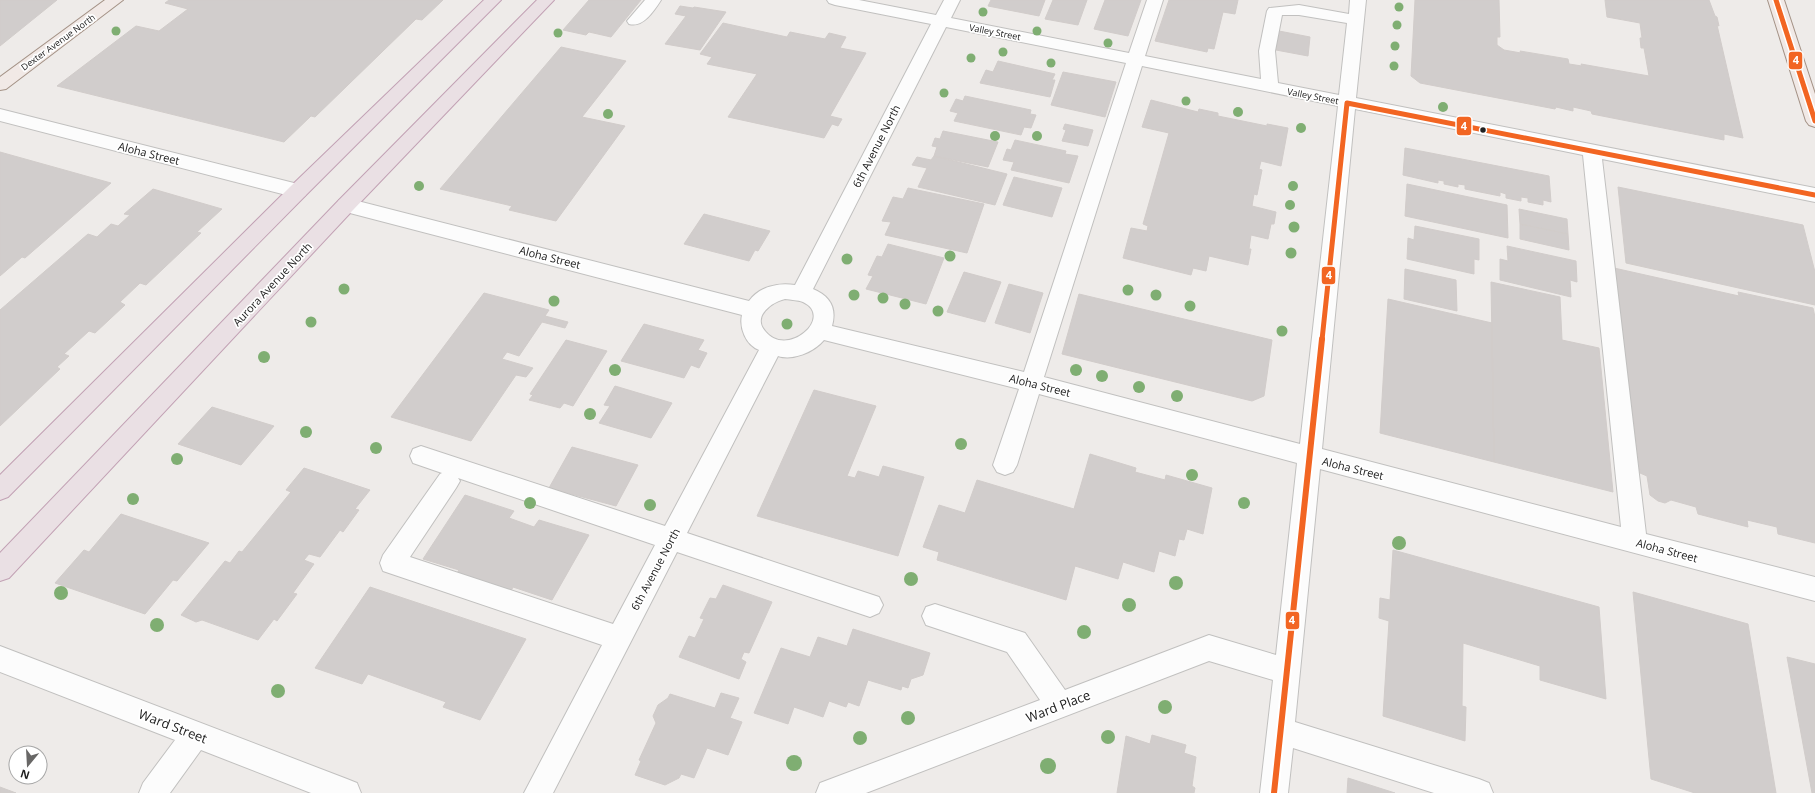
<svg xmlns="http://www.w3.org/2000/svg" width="1815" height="793" font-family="'Open Sans',sans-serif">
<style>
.building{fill:#d1cdcc;stroke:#d1ccca}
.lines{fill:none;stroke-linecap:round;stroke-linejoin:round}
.minor-casing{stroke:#c1c0bf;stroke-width:2}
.major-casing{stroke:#a49286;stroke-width:2}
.highway-casing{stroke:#c2a1b4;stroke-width:2}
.minor{fill:#fcfcfc;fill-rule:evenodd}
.major{fill:#f1e9e6;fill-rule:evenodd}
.highway{fill:#eae0e4;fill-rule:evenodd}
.bus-1-far1-casing{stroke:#fff;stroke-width:8}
.bus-1-casing{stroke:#fff;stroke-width:10}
.bus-1-far1{stroke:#f26522;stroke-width:5}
.bus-1{stroke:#f26522;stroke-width:6}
.tree{fill:#7fae72}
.bus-dot{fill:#202020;stroke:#fff;stroke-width:1.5}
.labels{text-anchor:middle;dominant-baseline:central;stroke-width:3.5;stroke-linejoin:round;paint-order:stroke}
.far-street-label{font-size:9px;fill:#202020;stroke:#fff}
.street-label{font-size:11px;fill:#202020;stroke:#fff}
.near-street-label{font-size:13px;fill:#202020;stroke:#fff}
.line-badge{stroke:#fff;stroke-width:1.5}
.badge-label{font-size:11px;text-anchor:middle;font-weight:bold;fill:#fff}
</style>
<rect width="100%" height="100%" fill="#eeebe9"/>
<path class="building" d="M0,0H57L0,46Z
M169,0H443L422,20L416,19L315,117L311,116L284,142L57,86L136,26L159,31L188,9L165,3Z
M589,0H641L611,37L589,32L586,35L563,30Z
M991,0H1045L1039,16L988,6Z
M1053,0H1087L1078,25L1045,19Z
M1105,0H1141L1128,36L1094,29Z
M1169,0H1238L1235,14L1223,12L1214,49L1208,48L1207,52L1155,41Z
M1415,0H1499L1500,37H1497V45L1504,50L1521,53L1520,51L1568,59L1569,64L1582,66L1581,64L1649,76L1644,48H1641L1640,38H1642L1640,23L1607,17L1605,0H1709L1715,16L1717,17L1719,26L1717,25L1743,138L1724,134V140L1592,114L1591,111L1573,107V111L1556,107L1555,109L1420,83L1411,76Z
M680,6L693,8L694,7L726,12L700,50L665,44L686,16L675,14Z
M723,23L787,37L790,32L825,39L829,33L846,37L840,48L866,53L830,116L842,119L838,126L832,124L824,138L728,117L757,74L707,64L712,57L700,54Z
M1279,31L1310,37L1308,56L1276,50Z
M561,47L626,61L582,117L625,126L556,221L509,210L512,206L440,189Z
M998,61L1055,74L1052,80H1055L1050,97L980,83L986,70L993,72Z
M1063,72L1116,82L1105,117L1051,105Z
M965,96L1031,110L1030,114L1036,115L1031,128L1024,127L1021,135L954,121L958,113L950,111L956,99L963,101Z
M1151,100L1198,112L1199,109L1218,113V116L1267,126V124L1288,128L1281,166L1261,161L1259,169L1262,170L1257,195L1254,194L1252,206L1276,212L1274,224H1271L1268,239L1251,235L1249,249H1251L1248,265L1209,256L1206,271L1193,268L1191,275L1123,258L1131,228L1147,231L1148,226L1143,224L1169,133L1142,127Z
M1065,124L1093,130L1088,146L1062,141L1066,130L1063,129Z
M943,131L998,142L988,167L934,156L937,147L932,146L935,138L940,139Z
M1015,140L1066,151L1065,154L1078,156L1069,183L1011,170L1014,162L1003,160L1007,149L1011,150Z
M1405,148L1549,176L1551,202L1543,200V205L1528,202V198L1521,197V201L1506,198V194L1500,192V196L1465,189V185L1458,184V187L1444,184V181L1438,180V183L1403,175Z
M0,152L111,183L25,258L22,257L0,276Z
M934,156L1007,174L995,205L918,187L927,168L912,165L917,157L931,160Z
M1014,177L1062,188L1052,217L1003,205Z
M1407,184L1507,205L1508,238L1405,216Z
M1618,187L1803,225L1815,272V305L1626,263Z
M908,188L984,204L967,253L885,235L891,222L882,221L893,197L903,199Z
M153,189L222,209L197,232L201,233L146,285L140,283L120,302L125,305L95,333L89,331L64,354L69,356L57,367L60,369L0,426V310L88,234L97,237L111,224L118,226L130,215L124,214Z
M1519,209L1567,219L1568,234L1520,224Z
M704,214L770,231L758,251L755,250L749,261L684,244Z
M1520,224L1568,234L1569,250L1520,239Z
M1415,226L1479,239V260L1474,259V274L1407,259L1408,238L1414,240Z
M888,244L944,258L926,304L866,289L873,276L868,275L877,256L882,257Z
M1507,246L1576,261L1577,282L1570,280L1571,297L1500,280V259L1508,261Z
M1614,268L1739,296L1738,292L1813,308L1815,317V543L1778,534L1777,527L1747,520L1748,527L1698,514L1696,507L1671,500L1665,503L1658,501L1650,495L1647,476L1640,473Z
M1405,269L1456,280L1457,311L1404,299Z
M964,272L1001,282L985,322L947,312Z
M1491,282L1560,297L1562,340L1599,348L1613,492L1494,462Z
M1009,284L1043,293L1030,333L995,323Z
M484,293L549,310L545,316L568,322L565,328L542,322L519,356L507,352L502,359L533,368L526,377L516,375L471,441L391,417Z
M1079,294L1272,340L1264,396L1252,401L1062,354Z
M1388,299L1492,323L1494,462L1380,433Z
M644,324L704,340L698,350L707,353L699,368L691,365L684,378L621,361Z
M566,340L607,351L573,406L564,403L560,408L529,400L533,395L530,394Z
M615,386L672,403L651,438L599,423L610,406L604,405Z
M814,390L876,406L847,476L855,478L858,471L879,477L883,466L924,477L898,556L757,516Z
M212,407L274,426L241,465L178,444Z
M572,447L638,465L616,506L549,488Z
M1090,454L1136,468L1135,472L1165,480L1166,475L1212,488L1203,534L1187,529L1184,540L1179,539L1175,556L1159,551L1154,572L1123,562L1118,579L1075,566L1066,600L937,560L939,552L923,547L939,505L965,513L977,480L1074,509Z
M304,468L370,490L355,509L359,510L343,532L340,530L320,557L309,554L304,560L314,564L293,593L297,594L277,621L274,619L258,640L202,620L196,622L181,615L225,561L230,563L239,551L242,552L291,492L286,490Z
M465,495L514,511L509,518L534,527L539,520L589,535L552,600L513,587L509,595L455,576L459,570L423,559Z
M121,514L209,543L177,581L173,580L145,614L55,583L84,550L89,552Z
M1393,550L1599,607L1606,699L1540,680V666L1463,643L1462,706L1466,707L1465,741L1383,716L1389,621L1379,618L1380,598L1390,600Z
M723,585L772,602L749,653L744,652L741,659L746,662L739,679L679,657L689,636L695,638L704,619L700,618L710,598L716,599Z
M370,587L526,639L480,720L443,707L446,702L368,674L362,684L315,668Z
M1633,592L1748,624L1776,793H1695L1651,779Z
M853,629L930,653L923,675L911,679L908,688L902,686L901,690L868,680L859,706L848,702L846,707L829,701L823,717L794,707L788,724L754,713L781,648L810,657L818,637L847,646Z
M1787,657L1815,664V793H1812Z
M721,693L739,698L730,718L742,722L728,755L707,748L694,778L681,774L679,778L665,785L635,775L641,761L639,760L656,723L653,716L658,705L668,698L670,694L715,708Z
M1152,735L1186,745L1184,753L1196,757L1192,786L1195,788L1194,793H1117L1126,736L1150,744Z
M1348,778L1395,793H1347Z
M0,787L16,793H0Z"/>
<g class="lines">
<defs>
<path id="minor" d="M645,0H661C654,11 643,28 629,24L627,21Z
M827,0H859L936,15L944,0H960L951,18L1129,53L1147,0H1163L1145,56L1261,79L1259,51L1267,11L1269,8L1299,5L1349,14L1350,0H1366L1356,98L1815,188V202L1602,159L1646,534L1815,577V601L1320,469L1295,722L1479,779L1489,783L1493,793H1434L1293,748L1288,793H1260L1273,680L1209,661L866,793H816L820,783L1040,700L1007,652L926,625L922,616L926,607L935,604L1025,633L1065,690L1209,635L1276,655L1297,463L1039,394L1017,465L1013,472L1005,475L997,472L993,465L1019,389L824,340C814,352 793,361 778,356L687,533L879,597L883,605L879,613L870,617L677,552L553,793H524L602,645L383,571L380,563L383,555L440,474L442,473L413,463L410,456L413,449L421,446L665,526L759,350C746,345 739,328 742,315L346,212L339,210L337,205L339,200L346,198L749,301C759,287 778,282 795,285L931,24L835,5L829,3ZM1282,15H1299L1347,23L1339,95L1278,83L1275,51ZM946,27L1126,63L1024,372L832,326C837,308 830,296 813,289ZM1142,66L1338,106L1300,444L1044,377ZM1355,109L1583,155L1621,527L1322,449ZM785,299C791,300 798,300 803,302C835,317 787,359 765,331C752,316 772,302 785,299ZM458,478L655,545L613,624L410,557L456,488L460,481Z
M0,109L298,184L305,186L307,191L305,196L298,198L0,121Z
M0,646L347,779L357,783L361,793H311L201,750L170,793H139L143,783L175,740L0,672Z"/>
<path id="major" d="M105,0H123L6,89L0,90V77Z
M1768,0H1784L1815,94V127L1809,125L1806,121Z"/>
<path id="highway" d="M484,0H501L305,196L8,497L0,500V475L291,186Z
M537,0H554L353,210L9,578L0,581V553L339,200Z"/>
</defs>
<use href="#minor" class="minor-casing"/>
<use href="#major" class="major-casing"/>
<use href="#highway" class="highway-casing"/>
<use href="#minor" class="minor"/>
<use href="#major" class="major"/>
<use href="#highway" class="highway"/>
<defs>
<path id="bus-1-far1" d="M1776,0L1815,121
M1347,103L1815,195
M1322,340L1347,103"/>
<path id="bus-1" d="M1274,793L1322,339"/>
</defs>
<use href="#bus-1-far1" class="bus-1-far1-casing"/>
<use href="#bus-1" class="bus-1-casing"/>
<use href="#bus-1-far1" class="bus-1-far1"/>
<use href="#bus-1" class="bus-1"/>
</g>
<g class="tree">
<circle cx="1399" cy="7" r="4.5"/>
<circle cx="983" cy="12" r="4.5"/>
<circle cx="1397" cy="25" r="4.5"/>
<circle cx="116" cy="31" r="4.5"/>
<circle cx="1037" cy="31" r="4.5"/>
<circle cx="558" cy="33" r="4.5"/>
<circle cx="1108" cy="43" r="4.5"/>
<circle cx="1395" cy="46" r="4.5"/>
<circle cx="1003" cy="52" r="4.5"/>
<circle cx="971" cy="58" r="4.5"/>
<circle cx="1051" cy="63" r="4.5"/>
<circle cx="1394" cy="66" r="4.5"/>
<circle cx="944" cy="93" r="4.5"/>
<circle cx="1186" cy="101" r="4.5"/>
<circle cx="1443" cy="107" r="5"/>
<circle cx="1238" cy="112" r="5"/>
<circle cx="608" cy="114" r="5"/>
<circle cx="1301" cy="128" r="5"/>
<circle cx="995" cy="136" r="5"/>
<circle cx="1037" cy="136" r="5"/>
<circle cx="419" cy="186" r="5"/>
<circle cx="1293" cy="186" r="5"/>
<circle cx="1290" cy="205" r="5"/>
<circle cx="1294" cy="227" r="5.5"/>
<circle cx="1291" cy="253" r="5.5"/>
<circle cx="950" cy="256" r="5.5"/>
<circle cx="847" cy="259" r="5.5"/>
<circle cx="344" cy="289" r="5.5"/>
<circle cx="1128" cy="290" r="5.5"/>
<circle cx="854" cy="295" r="5.5"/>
<circle cx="1156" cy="295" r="5.5"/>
<circle cx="883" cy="298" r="5.5"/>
<circle cx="554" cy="301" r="5.5"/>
<circle cx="905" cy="304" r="5.5"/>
<circle cx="1190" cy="306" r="5.5"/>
<circle cx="938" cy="311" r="5.5"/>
<circle cx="311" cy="322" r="5.5"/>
<circle cx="787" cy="324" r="5.5"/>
<circle cx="1282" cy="331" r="5.5"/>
<circle cx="264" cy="357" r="6"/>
<circle cx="615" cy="370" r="6"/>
<circle cx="1076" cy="370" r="6"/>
<circle cx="1102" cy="376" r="6"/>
<circle cx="1139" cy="387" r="6"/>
<circle cx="1177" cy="396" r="6"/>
<circle cx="590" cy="414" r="6"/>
<circle cx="306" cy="432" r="6"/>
<circle cx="961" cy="444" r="6"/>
<circle cx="376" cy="448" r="6"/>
<circle cx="177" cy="459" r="6"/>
<circle cx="1192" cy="475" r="6"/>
<circle cx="133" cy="499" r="6"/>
<circle cx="530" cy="503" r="6"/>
<circle cx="1244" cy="503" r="6"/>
<circle cx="650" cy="505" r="6"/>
<circle cx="1399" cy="543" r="7"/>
<circle cx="911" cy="579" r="7"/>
<circle cx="1176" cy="583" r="7"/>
<circle cx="61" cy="593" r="7"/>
<circle cx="1129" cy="605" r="7"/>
<circle cx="157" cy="625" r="7"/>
<circle cx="1084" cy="632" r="7"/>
<circle cx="278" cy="691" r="7"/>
<circle cx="1165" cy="707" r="7"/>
<circle cx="908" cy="718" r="7"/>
<circle cx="1108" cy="737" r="7"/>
<circle cx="860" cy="738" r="7"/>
<circle cx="794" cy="763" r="8"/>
<circle cx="1048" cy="766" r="8"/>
</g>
<circle class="bus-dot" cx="1483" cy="130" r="3.5"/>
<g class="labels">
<g class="far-street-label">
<text transform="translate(995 32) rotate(11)">Valley Street</text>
<text transform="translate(58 42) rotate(-36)">Dexter Avenue North</text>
<text transform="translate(1313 96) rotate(11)">Valley Street</text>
</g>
<g class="street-label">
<text transform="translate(876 146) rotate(-63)">6th Avenue North</text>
<text transform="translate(149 153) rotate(14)">Aloha Street</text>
<text transform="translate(550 257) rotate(14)">Aloha Street</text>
<text transform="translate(272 284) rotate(-47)">Aurora Avenue North</text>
<text transform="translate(1040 385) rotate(14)">Aloha Street</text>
<text transform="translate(1353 468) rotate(14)">Aloha Street</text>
<text transform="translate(1667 550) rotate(15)">Aloha Street</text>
<text transform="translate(655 569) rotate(-62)">6th Avenue North</text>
</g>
<g class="near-street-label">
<text transform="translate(1058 706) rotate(-21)">Ward Place</text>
<text transform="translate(173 726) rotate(21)">Ward Street</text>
</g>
</g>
<g class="line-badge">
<rect x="1788" y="51" width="15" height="19" rx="4" fill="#f26522"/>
<rect x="1456" y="116" width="16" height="20" rx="4" fill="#f26522"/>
<rect x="1321" y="266" width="15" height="19" rx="4" fill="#f26522"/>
<rect x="1285" y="611" width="15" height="19" rx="4" fill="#f26522"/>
</g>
<g class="badge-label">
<text x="1796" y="64">4</text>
<text x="1464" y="130">4</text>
<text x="1329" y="279">4</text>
<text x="1292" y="624">4</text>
</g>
<g transform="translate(28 765) rotate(198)"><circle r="19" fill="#ffffff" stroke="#a6a6a6"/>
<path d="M0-3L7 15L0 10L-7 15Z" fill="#686766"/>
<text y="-6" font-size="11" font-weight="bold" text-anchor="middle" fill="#202020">N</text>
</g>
</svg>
